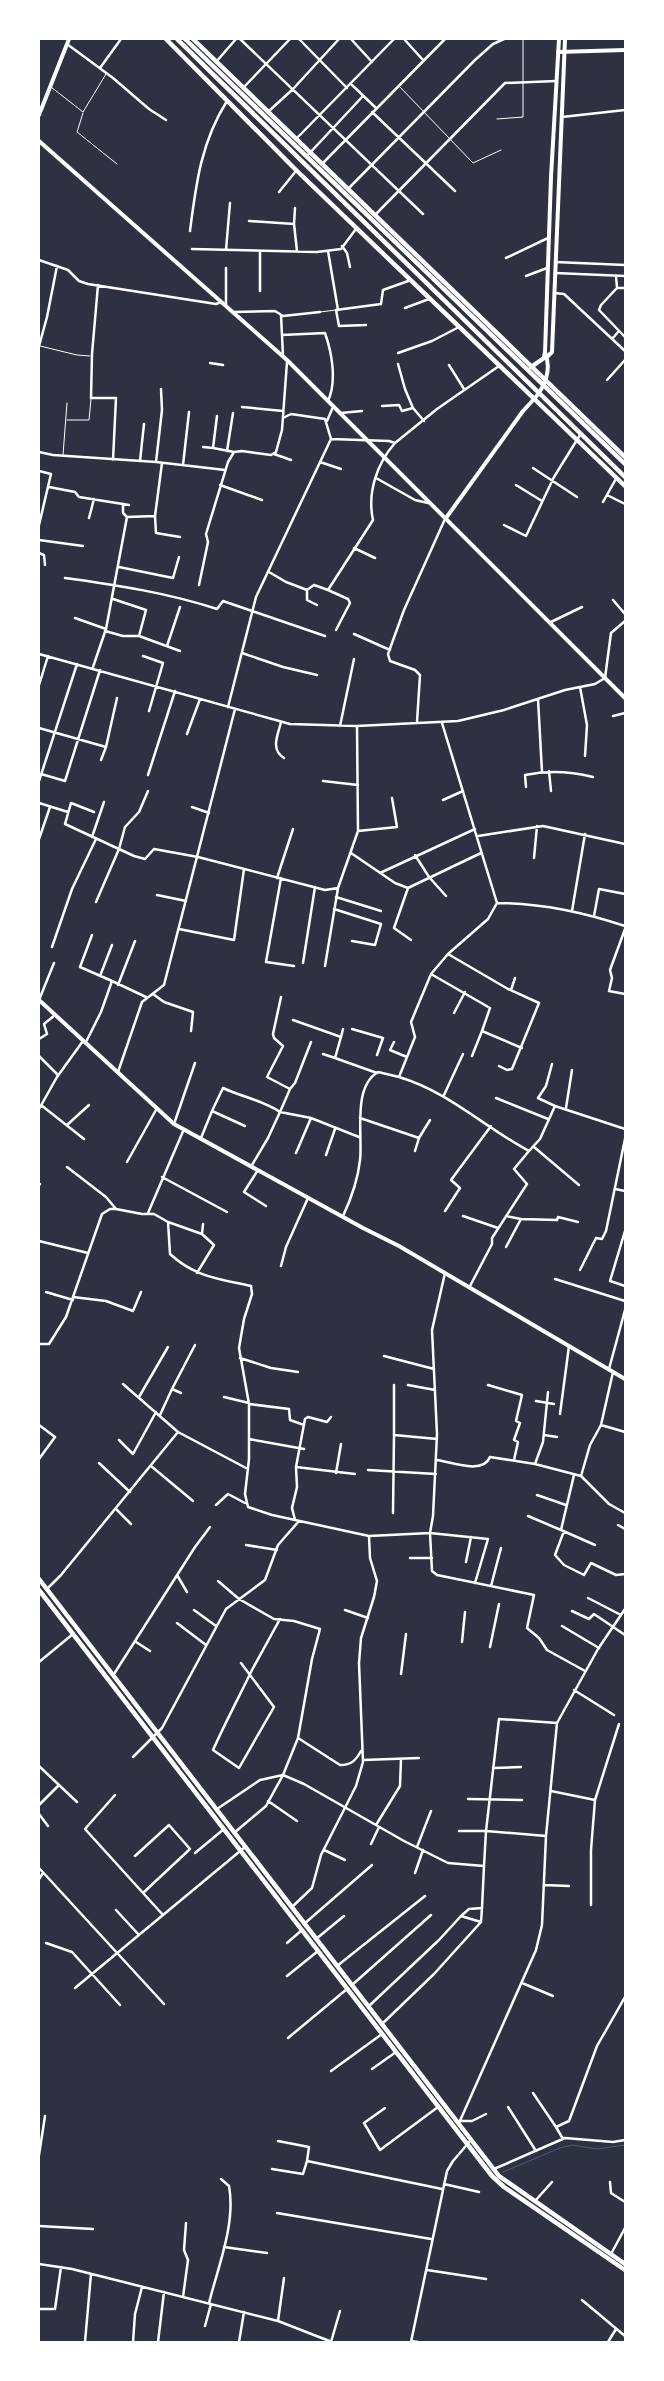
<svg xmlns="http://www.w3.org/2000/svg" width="664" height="2381" font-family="'IBM Plex Sans',sans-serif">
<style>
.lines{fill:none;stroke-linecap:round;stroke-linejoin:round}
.stream{stroke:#4f5d75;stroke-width:1}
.service{stroke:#fff;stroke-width:1}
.minor{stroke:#fff;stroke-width:2.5}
.tertiary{stroke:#fff;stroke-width:4}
.secondary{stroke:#fff;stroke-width:4}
.primary{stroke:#fff;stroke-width:4.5}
.trunk{stroke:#fff;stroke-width:4.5}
</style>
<rect width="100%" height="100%" fill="#2d3142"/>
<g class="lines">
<path class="stream" d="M503,2172L560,2148L572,2145L597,2149L625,2145"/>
<path class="service" d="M399,86L473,163L501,150
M51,87L83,112L106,74
M83,113L77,132L117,164
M497,119L523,117V39
M320,312L336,310
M40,346L77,355L90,356
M67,420H89L91,399
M63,455L67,403"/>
<path class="minor" d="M240,39L423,214
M299,39L347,88
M351,39L372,62
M404,39L423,60
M67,44L113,78L149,109L166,120
M216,62L236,39
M100,68L121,39
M351,84L376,108
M243,88L290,39
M269,111L293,89L339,39
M372,112L455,191
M562,117L625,110
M296,139L394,39
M306,157L363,96
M322,164L445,39
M348,189L475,60L493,44L504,39
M279,192L296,171
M375,215L505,83L556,81
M249,221L294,224L297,251
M294,224L295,208
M190,231C196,184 201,142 227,101
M342,246L347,253L350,267
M192,249L317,252L341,249L356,229
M226,250L230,203
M328,251L338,310
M506,258L548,238
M39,260L68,270L79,281L88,284L216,304L221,302
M555,262L625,265
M555,273L625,276
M526,276L547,268
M616,276L617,288
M98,285L92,354L91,398H116L113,460
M625,288H617L601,305L599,310L625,337
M260,291V252
M554,293L564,294L625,351
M226,305V268
M405,308L429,299
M234,312L275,311L283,316L320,312
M281,315L283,356
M366,325L339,326L336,310L381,304L383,290L411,280
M282,335L325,333C332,353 337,381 328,401
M612,339L619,331
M39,346L47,317L57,266
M398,353L432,341L459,327
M210,363L223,365
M398,364L405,389L413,408
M449,365L464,389
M607,380L625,360
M382,406L399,405L402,411L413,408L424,421
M242,407L283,411
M341,413L362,411
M217,416L213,448L234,452
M283,418L291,414L325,419L331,439
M327,421L333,407
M331,439L389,441L395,443L437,409L499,366
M203,447L213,448
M227,451L233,413
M39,452L53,455L156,462L225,470
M274,454L291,460
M140,461L144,424
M156,462L162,410L161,389
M320,462L341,469
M183,465L189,412
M533,468L577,497
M39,471L51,474L39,525
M376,478L415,500L428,503
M220,485L262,500
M516,485L542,501
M49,487L75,492L79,497L129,505
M607,495L625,504
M603,502L617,477
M123,504V513L127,517
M155,516L156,533L180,537
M89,518L94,499
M504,525L526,536L554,477L580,435
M39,540L83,546
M354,548L375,558
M39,553L44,555L45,565
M119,567L173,578L179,557
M269,572L286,582L307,590L314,585L328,590L373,520C367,493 377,463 395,443
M65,578C117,585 168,593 217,609L223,601L325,636
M199,585L208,542L206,534L228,462L234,452L242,451L271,455L276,452L282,430L287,362
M307,590V600L317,605
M328,590L348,599L350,603L336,630
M113,599L146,610L139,636
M613,600L625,614
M75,618L106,629
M551,622L582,607
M105,631L123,636H139L180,651
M354,634L390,650
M167,646L180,607
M242,653L283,667L317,675
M39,654L290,724L357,726L458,721L504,710L565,690L595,684L605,678L611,633L625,621
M143,656L163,663L149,711
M93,667L106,629L127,517L155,516L162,463
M39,685L48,656
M580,687L587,725L585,756
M538,699L542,772
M228,707L256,597L331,439
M613,716L625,713
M281,722C278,735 270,749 284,758
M417,722L420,675L415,670L390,661L388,654L404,610L445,519
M340,726L354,659
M39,728L106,747L117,698
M187,734L200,699
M101,760L106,747
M549,771L551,791
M41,774L65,781L100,670
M148,775L175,691
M39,781L77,664
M323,781L358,785
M526,787L525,775C549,770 569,771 593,777
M443,800L463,791
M39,803L68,812
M192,807L209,813
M94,812L71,803L65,824L134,856L145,859L154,849L198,857L325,890L338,888L358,831L357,726
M358,831L397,827L392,798
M478,836L543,826L625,844
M92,837L104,802
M39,839L50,807
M351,853L395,883L408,888L481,853
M415,855L429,877L446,896
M534,858L537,826
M380,873L475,829
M277,878L293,829
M281,878L266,962L294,966
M408,888L394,928L411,940
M157,895L186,901
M336,897L381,911
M96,902L119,849L125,827L139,812L148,791
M497,903C541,903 583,912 625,926
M334,909L381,924L375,945L352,941
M572,911L585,834
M594,916L599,889L625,894
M179,929L234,940L244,869
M625,929L610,970L612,978L609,991L625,994
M52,947L72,889L96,839
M448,954L508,989L539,1003L512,1069L507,1070L499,1066
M303,963L315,887
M325,966L338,888
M431,974L490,1008L482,1031
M100,976L112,945
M112,981L146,997
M118,985L135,941
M511,990L515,978
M153,994L164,1002L193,1012L191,1031
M39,1000L54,963
M454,1013L465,992
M293,1020L341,1037L335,1058L377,1073
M352,1029L383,1038L377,1055
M341,1037L343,1029
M39,1039L47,1034L44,1024L55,1015
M86,1042L101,1012L112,981L80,967L92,935
M394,1042L390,1050L407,1057
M323,1054L335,1058
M39,1056L58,1075
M472,1056L482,1031L522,1048
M552,1064L546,1086L538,1098L555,1106
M118,1072L142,1002L164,985L235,709
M399,1077C449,1092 484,1127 529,1151L540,1139L555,1106L625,1129
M290,1089L295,1083L311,1042
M444,1095L463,1054
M496,1098L548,1119
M41,1105L84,1139
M566,1108L572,1070
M39,1109L57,1077L83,1041
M360,1118L419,1138L430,1120
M174,1124L195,1063
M67,1125L89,1105
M245,1126L212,1111L223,1088C242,1097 262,1100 280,1112L290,1089L267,1077L283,1046L274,1038L273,1034L281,997
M201,1138L212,1111
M534,1147L579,1185
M415,1151L419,1138
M296,1153L311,1118
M326,1155L335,1129
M127,1162L156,1110
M252,1165L268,1138L280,1112L311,1118L359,1137
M67,1167L106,1197L116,1209
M258,1170L244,1192L266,1206
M162,1177L227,1212
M39,1185L40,1184
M615,1189L625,1191
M445,1211L460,1188L451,1180L491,1126
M148,1213L184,1129
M343,1216C351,1199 358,1179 360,1160C363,1136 352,1087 378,1072L399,1077L415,1037L411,1022L431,974L448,954L488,919L497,903L442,723
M463,1216L498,1228
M506,1216L521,1219L557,1220L558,1217L578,1222
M168,1222L202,1234
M625,1231L610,1281L625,1286
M39,1241L88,1253
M506,1247L521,1219
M281,1266L286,1247L308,1198
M580,1270L596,1238L602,1239L606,1231L625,1139
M197,1273L214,1245L202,1234L203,1224
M445,1273L432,1330L437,1434L433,1516L430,1533L432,1571L437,1575L534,1595L527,1628L539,1638L547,1650L585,1671
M555,1279L625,1301
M469,1288L492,1244V1238L527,1184L514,1169L529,1151
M46,1292L73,1300
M73,1297L106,1301L133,1311L141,1292
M39,1344H49L66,1317L102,1214L110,1209H116L142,1214H154L168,1222L170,1254C195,1277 219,1279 251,1286L252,1294L244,1319L239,1348L249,1404V1459L245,1494L248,1507L272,1515L369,1536L430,1533L488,1539L475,1583
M384,1356L434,1369
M240,1358L271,1368L298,1372
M609,1369L625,1310
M613,1372L601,1425L590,1445L581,1476L609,1504L625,1513
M123,1384L178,1432L246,1468
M394,1385V1435
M408,1385L435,1390
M488,1385L522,1395L516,1421L520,1423L514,1440L518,1442L514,1460
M172,1389L195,1345
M139,1397L168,1347
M224,1397L249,1403
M536,1401L554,1404
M249,1404L289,1409L290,1420L304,1425
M560,1414L569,1346
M160,1415L172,1389L181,1393
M39,1425L55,1437L39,1459
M601,1425L625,1432
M544,1435L557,1437
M249,1439L304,1449
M119,1440L133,1454L156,1412
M437,1460C451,1462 483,1475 490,1457L535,1464L581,1476
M99,1463L130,1492
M535,1464L543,1442L548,1392
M151,1466L193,1501
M296,1467L305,1419L308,1417L327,1422L331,1417
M368,1470L436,1474
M336,1473L341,1444
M574,1475L561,1530L595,1545
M537,1495L566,1505
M216,1505L228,1494L245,1503
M116,1509L131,1524
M393,1513L394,1435L437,1439
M528,1516L561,1530
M295,1520L292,1508L297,1487L296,1467L355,1474
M618,1525L625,1529
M564,1531L555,1555L564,1565L584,1575L591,1563L616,1575L625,1574
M246,1545L277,1550
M410,1558H432
M466,1562L471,1537
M177,1575L187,1592
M218,1581L239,1599L274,1619L294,1621L320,1629L312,1659L298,1738
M491,1586L501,1548
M47,1589L61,1575L178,1432
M588,1598L621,1615
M194,1610L216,1626
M345,1610L368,1618
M572,1611L589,1619L594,1614L625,1635
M177,1623L206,1645
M562,1626L599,1648
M136,1642L150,1651
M462,1642L465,1612
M490,1647L499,1604
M39,1662L73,1634
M241,1663L274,1707L239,1768L213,1750C225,1723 239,1697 252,1670L280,1619
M114,1674L195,1547L210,1527
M401,1674L406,1634
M574,1690L614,1715
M133,1757L162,1728L226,1609L265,1580L278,1545L299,1521
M363,1760L419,1758
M39,1766L59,1785L39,1805
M493,1768L521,1767
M59,1785L77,1802
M551,1791L595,1800L619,1724
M115,1795L85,1829L163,1915
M468,1799L522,1800
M268,1801L297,1821
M217,1809L260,1780L283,1775L304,1784L404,1841L448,1863L484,1866L482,1908L469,1909L461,1916L439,1940L369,2006
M39,1814L48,1826
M376,1825L400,1786L401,1759
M459,1831H486L546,1836
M234,1833L266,1806L283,1775L298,1738L340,1765C352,1765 356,1760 361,1751
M371,1844L379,1827
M417,1847L431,1811
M324,1850L345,1860
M195,1853L224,1829
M135,1856L169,1825L190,1849L143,1893
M484,1866L486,1831L499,1719L557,1723
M39,1868L164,2004
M415,1873L423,1850
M39,1879L43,1873
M544,1885L569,1886
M591,1905V1850L595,1800
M292,1907L312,1888L321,1855L356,1786L363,1762L359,1663L361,1638L374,1597L377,1581L370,1558L369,1536
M116,1910L139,1935
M481,1922L482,1908
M304,1924L372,1865
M316,1939L344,1916
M46,1943L72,1952L120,2005
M287,1943L302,1930
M337,1966L425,1896
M287,1976L318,1951
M522,1983L553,1996
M352,1985L431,1915
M75,1988L245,1847
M382,2024L434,1974L481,1922L461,1916
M288,2038L347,1989
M372,2069L396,2052
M331,2071L382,2034
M533,2093L556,2127
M508,2107L536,2151
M385,2108L364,2123L380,2150L438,2107
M461,2121H472L486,2114
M459,2123L536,1950L542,1925L546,1836L557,1723L598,1649L625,1609
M563,2139L556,2127L569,2121L597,2046L625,1997
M278,2141L309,2147L307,2161
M39,2155L45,2116
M272,2169L303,2174L307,2161L442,2189
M494,2169L565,2138L613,2142L625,2140
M610,2182L611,2193L625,2202
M444,2184L479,2192
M535,2201L552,2182
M277,2213L431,2239
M39,2226L93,2229
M224,2247L267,2253
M611,2254L625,2228
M39,2264L72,2269L278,2321L332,2342
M427,2270L486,2279
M183,2297L188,2260L184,2250L186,2223
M582,2300L625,2336
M209,2303C218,2267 236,2223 229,2186L221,2179
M39,2309H55L61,2267
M278,2321L284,2278
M205,2326L211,2304
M411,2341L418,2342
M85,2342L91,2274
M133,2342L135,2314L142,2287
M158,2342L164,2292
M239,2342L244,2312
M331,2342L340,2311
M411,2342L447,2171L453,2161L471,2140
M608,2342L616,2329"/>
<path class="tertiary" d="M558,52L625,50
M39,141L287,360L625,698
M446,518L523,411L535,398
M39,1000L174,1124L363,1228L399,1246L625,1379"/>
<path class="secondary" d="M39,115L69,39
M547,357L552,352L565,39
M535,398C545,386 552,369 545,353L551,177L559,39"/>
<path class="primary" d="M39,1579L499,2176L625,2264
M39,1590L492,2176L504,2187L625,2270"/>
<path class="trunk" d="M166,39L296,170L625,486
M177,39L625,477
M185,39L625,464
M193,39L625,457
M531,367L544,358L545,353"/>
</g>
<rect width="664" height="2381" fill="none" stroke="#ffffff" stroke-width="80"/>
</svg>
